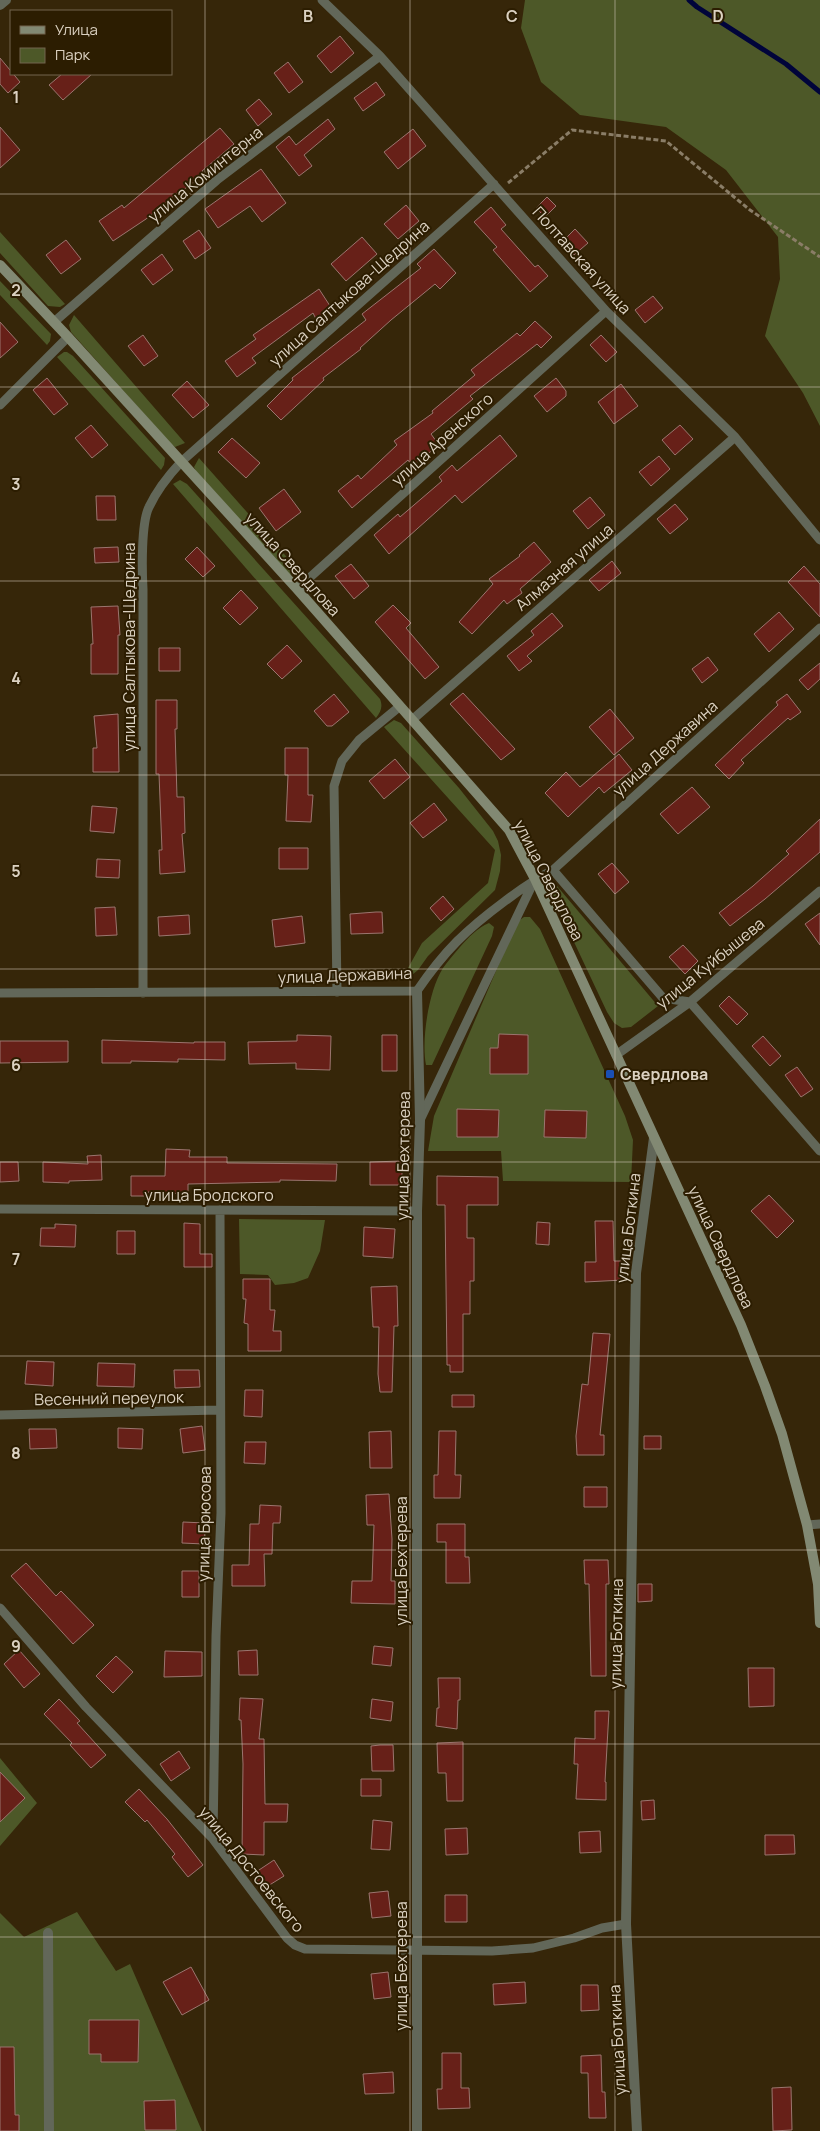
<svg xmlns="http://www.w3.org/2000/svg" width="820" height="2131" font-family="Manrope,sans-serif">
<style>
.green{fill:#4d5828}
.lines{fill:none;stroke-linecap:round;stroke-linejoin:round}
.stream{stroke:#00043a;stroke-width:5}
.building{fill:#672018;stroke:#9b756f}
.path{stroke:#8a7d67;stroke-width:3;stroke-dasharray:5 2.5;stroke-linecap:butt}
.lane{stroke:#626759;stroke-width:9}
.street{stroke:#626759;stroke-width:10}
.secondary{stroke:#828973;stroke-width:10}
.grid{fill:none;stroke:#dbd1c1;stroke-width:1;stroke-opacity:0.55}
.transit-dot{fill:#1a4fb4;stroke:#2c1d01;stroke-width:2}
.labels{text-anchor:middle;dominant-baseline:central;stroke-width:4;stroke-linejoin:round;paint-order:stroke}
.street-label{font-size:16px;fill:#dbd1c1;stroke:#2c1d01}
.poi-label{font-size:16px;font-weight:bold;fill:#dbd1c1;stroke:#2c1d01;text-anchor:start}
.grid-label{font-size:16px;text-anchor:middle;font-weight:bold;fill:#dbd1c1;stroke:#2c1d01;stroke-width:4;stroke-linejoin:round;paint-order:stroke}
</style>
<rect width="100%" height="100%" fill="#362609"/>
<path class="green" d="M525,0H820V426L803,393L765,336L780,279L778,237L726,170L666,127L580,115L541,82L521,28Z
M0,232L65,304L60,307L48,306L0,253Z
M0,281L51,334L50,341L47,345L0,295Z
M74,315L185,443L175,447L171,444L71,332L69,325Z
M64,352H67L73,356L165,458L164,465L161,470L57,357Z
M199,458L300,572C296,576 293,576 287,573L196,471L194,467Z
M180,480L187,484L380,699C383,707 381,711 376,718L173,484Z
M394,720L401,723L459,788L493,831L498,841L501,855L500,871L495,890L428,956L418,970L412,975L403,977L422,943L488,883L495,850L384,727Z
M553,884L557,886L658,1006L631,1027L622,1028L614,1023L607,1012L549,889Z
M524,917H530L540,929L625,1116L633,1140L631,1182L503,1181L501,1151H428L434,1116L517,922Z
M489,923L494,927L492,936L432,1065H426C421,1039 429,990 443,968C448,961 454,954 460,947C469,937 477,928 489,923Z
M239,1219L325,1220L320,1251L308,1278L294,1283L275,1285L268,1275L240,1274Z
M0,1758L37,1803L0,1846Z
M77,1912L116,1971L130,1964L202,2131H0V1913L24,1937Z"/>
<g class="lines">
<path class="stream" d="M689,0L697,7L786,64L820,92"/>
</g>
<path class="building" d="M340,36L354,53L331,73L317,56Z
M0,58L20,82L8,93L0,84Z
M288,62L303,82L289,93L274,73Z
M62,74H92L63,100L49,85Z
M376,82L385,95L363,111L354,98Z
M259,99L272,114L258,126L246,110Z
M328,119L335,129L304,155L312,166L299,176L276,147L289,136L296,145Z
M0,127L20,150L0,168Z
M220,128L234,144L202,171L204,174L182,191L181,190L146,219L113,241L99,221L122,205L124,208Z
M413,129L426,146L398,169L384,152Z
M261,169L286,203L262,222L250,206L218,228L205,209Z
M547,197L556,206L545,217L536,208Z
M406,205L419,221L398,239L384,224Z
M491,207L506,225L501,229L535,267L538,265L548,276L530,292L493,250L497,247L474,222Z
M575,229L588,243L574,255L562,242Z
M199,230L211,248L195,259L183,241Z
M362,237L377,254L346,281L331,264Z
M66,240L81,259L61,274L46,255Z
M434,249L456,273L440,289L435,284L391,320L360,348L361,349L323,378L324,380L281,420L267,406L293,380L292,378L366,320L362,314L421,268L417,264Z
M162,254L173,270L153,285L141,270Z
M319,289L332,309L316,319L313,313L252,358L256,363L237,377L225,361L256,339L253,335Z
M653,296L663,308L645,323L635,310Z
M535,321L552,337L541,348L537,344L470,396L473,399L431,434L439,445L412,466L408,460L352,508L338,491L358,475L361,479L397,445L394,441L433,413L432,411L475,375L471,370L517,333L520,336Z
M0,322L18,342L0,358Z
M143,335L158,356L144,366L128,346Z
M601,335L617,352L606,362L590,345Z
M47,378L68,404L54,415L33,390Z
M556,378L566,391V396L547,412L534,396Z
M187,381L209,405L193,418L172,395Z
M621,384L638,406L614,424L598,402Z
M91,425L108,445L92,458L75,438Z
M680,425L693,439L675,455L662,440Z
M500,435L517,456L462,503L455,495L389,554L374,535L398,514L400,517L442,481L439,477L452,465L457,471Z
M232,438L260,463L246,478L218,452Z
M659,456L670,469L651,486L639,472Z
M284,489L301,512L276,531L259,508Z
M96,496H115L116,520H97Z
M590,497L605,515L588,529L573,511Z
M675,504L688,519L670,534L657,519Z
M534,542L551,562L520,589L522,593L507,604L504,600L472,634L459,622L493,584L489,579L520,556L519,555Z
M118,547L119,562L95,563L94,548Z
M197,547L215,566L203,577L185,559Z
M612,561L621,573L599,591L589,580Z
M351,564L369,586L354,599L335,576Z
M804,566L820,584V617L788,582Z
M241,590L258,608L240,625L223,608Z
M393,605L411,623L406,628L439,667L425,679L375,622Z
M118,606L120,635H118V674H91V644H93L91,607Z
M779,612L794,629L769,652L754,634Z
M552,613L563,626L527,656L532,661L519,671L507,656L534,635L531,631Z
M287,645L302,661L282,679L267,664Z
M159,648H180V671H159Z
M708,657L718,670L702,683L692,669Z
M820,663V679L808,690L799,680Z
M463,693L515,749L501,760L450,704Z
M334,694L349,712L332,726H327L314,711Z
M787,694L801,712L790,720L788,718L741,760L744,763L729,779L715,765L778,705L776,702Z
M156,700H177V729H175L177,797H184L185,833L182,834L185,872L160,874L159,850H162L159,774H156Z
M610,709L634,738L614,755L589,727Z
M118,714L119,772H93V748H97L94,716Z
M285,748H308V795H313L311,822L286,821L288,775H285Z
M619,754L632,770L604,793L599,787L568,817L545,793L566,772L580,787Z
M395,759L410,777L384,799L369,781Z
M692,787L710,807L678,834L660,814Z
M434,803L447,820L423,838L410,823Z
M92,806L117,808L114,833L90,831Z
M820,819V852L765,899L730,926L719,913L753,886L789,854L786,851Z
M279,848H308V869H279Z
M97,859L120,860L119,878L96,877Z
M612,863L629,882L615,894L598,874Z
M443,896L454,909L441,921L430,908Z
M115,907L117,935L96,936L95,908Z
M376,912H382L383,933L351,934L350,914Z
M820,913V945L805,924Z
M189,915L190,934L159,936L158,917Z
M302,916L305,943L275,947L272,920Z
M683,945L698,961L685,974L669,957Z
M729,996L748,1014L737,1025L719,1006Z
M499,1034L528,1035V1074H490V1048H498Z
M297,1035L331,1036L330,1070L296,1069V1063L249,1064L248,1042L297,1041Z
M382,1035H397V1071H382Z
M763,1036L781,1056L770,1066L752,1046Z
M102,1040L194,1043V1042H225V1060L178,1059V1062L131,1061V1063H102Z
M0,1041H68V1062L0,1063Z
M797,1067L813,1089L801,1097L785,1075Z
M457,1109L499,1110L498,1137H457Z
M545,1110L587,1111L586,1138L544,1137Z
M166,1149L190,1150L189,1157H227V1163L337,1164L336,1181L280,1180V1182L188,1184V1194L148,1192V1196H131V1176H165Z
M101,1155L102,1180L69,1181V1183L43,1182V1162L88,1164L87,1156Z
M402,1161V1185H370V1162Z
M0,1162H18L19,1181L0,1182Z
M437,1176L498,1177V1205H467V1238H474V1281H470V1314H463V1372H450V1365H447L445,1205H437Z
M769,1195L794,1221L777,1238L751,1211Z
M595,1221H613L614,1261H623V1280L585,1282V1262H596Z
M537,1222L550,1223L549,1245L536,1244Z
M184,1223L200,1224V1254H212V1267H184Z
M55,1224L76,1225L75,1247L40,1246L41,1228H55Z
M364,1227L395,1229L393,1258L363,1256Z
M117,1231H135V1254H117Z
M243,1279H270V1310H275L273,1331H281V1351H248V1324L244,1323L246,1299H243Z
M397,1286L398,1326H394L392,1392H380L378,1374L379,1327H373L371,1287Z
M593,1333L610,1334L600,1435H604V1455H577L576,1436L582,1384L588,1385Z
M27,1361L54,1362L53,1386L25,1384Z
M98,1363L135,1364L134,1387L97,1386Z
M174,1370H199L200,1387L175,1388Z
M245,1390H263L262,1417L244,1416Z
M452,1395H474V1407H452Z
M202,1426L205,1450L183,1453L180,1429Z
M118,1428L143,1429L142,1449L118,1448Z
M29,1429H56L57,1448L30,1449Z
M391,1431L392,1468H370L369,1432Z
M439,1431H456L455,1475H461L460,1498H434V1475H438Z
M644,1436H661V1449H644Z
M245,1442H266L265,1464L244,1463Z
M584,1487H607V1507H584Z
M389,1494L392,1539L391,1581H395V1604L351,1603L352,1581H372L374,1525H367L366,1495Z
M260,1505L281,1506L280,1523H273L272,1554H264L265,1586H232V1565H249L250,1524H259Z
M183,1522L205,1523L204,1544L182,1543Z
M437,1524H465V1557H469L470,1583H446V1542H437Z
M584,1560H608L609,1584H606V1676H591L589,1584H585Z
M26,1563L56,1596L61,1591L94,1625L73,1644L11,1576Z
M182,1571H199V1597H182Z
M638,1584H652V1601L638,1602Z
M374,1646L393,1648L391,1666L372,1664Z
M19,1650L40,1674L24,1688L4,1664Z
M257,1650L258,1675H239L238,1651Z
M165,1651L202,1652V1676L164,1677Z
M116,1656L133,1672L113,1693L96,1676Z
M748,1668H774V1706L749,1707Z
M438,1678H460V1700H458L457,1729L436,1726L437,1708H439Z
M240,1698L263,1699L259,1739H264L265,1804H288L287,1822H264V1855L242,1854L243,1764L241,1720H239Z
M59,1699L80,1721L77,1723L106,1755L91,1768L70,1745L72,1743L44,1714Z
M372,1699L393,1702L391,1721L370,1718Z
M595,1711H609L605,1782H606V1800L576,1799L578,1764H574L575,1738L595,1739Z
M463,1742V1801H447L446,1773H438L437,1743Z
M380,1745H393L394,1771H372L371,1746Z
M179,1751L190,1768L171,1781L160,1764Z
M0,1772L25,1798L0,1822Z
M361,1779H381V1796H361Z
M139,1789L167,1819L203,1865L188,1877L172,1857L175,1854L147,1820L145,1822L125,1802Z
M654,1800L655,1819L642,1820L641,1801Z
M373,1820L392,1822L390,1850L371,1849Z
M467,1828L468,1854L446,1855L445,1829Z
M600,1831L601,1852L580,1853L579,1832Z
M765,1835H794L795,1854L765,1855Z
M274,1860L284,1876L263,1889L253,1874Z
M388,1891L391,1916L372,1918L369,1893Z
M445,1895H467V1922H445Z
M191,1967L209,2000L182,2015L163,1982Z
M388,1972L391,1997L374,1999L371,1974Z
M525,1982L526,2003L494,2005L493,1984Z
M581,1985H598L599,2010L581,2011Z
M89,2020H139L138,2062H101V2054H89Z
M0,2047H14L15,2115H19V2131H0Z
M442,2053H461V2088H469L470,2108L438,2109L437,2089H442Z
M601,2055L602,2092H605L606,2118H589L588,2073H581V2056Z
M393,2072L394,2093L365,2094L363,2074Z
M791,2087L792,2130L773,2131L772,2088Z
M175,2100L176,2130H145L144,2101Z"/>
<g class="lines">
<path class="path" d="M508,183L572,130L666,141L750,210L820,257"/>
<path class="lane" d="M322,0L380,56L606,311L735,437L820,540
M54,322L217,180L380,56
M0,405L68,337
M297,589L606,311
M412,720L735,437
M553,870L663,998L690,1002L820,1151
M337,992L334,786L342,761L359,740L399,707
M0,993L417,991C445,950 466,930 505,901C521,889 535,879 553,870L820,628
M143,993V589C142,570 141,523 149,507C157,490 168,476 181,462L494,184
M616,1055L690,1002L820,891
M420,1120L534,881
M0,1209L417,1211
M0,1415L219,1410
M807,1525L820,1524
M0,1608L86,1707L213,1839L287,1938L295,1945L305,1949L492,1951L533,1948L574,1938L602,1928L626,1924
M213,1839L216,1636L221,1513L220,1210"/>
<path class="street" d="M0,5L6,0
M48,1933L49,2131
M417,2131V1211L420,1120L417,991
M637,2131L626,1924L636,1273L654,1138"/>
<path class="secondary" d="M0,265L68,337L297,589L509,830L535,879L741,1325L765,1386L782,1434L807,1525L818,1584L820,1623"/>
</g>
<path class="grid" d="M205,0V2131M410,0V2131M615,0V2131M0,194H820M0,387H820M0,581H820M0,775H820M0,969H820M0,1162H820M0,1356H820M0,1550H820M0,1744H820M0,1937H820"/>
<rect class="transit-dot" x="605" y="1069" width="10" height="10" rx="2.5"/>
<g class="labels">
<g class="street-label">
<text transform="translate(205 174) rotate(-39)">улица Коминтерна</text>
<text transform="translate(582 260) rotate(48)">Полтавская улица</text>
<text transform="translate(349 293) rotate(-42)">улица Салтыкова-Щедрина</text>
<text transform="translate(442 439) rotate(-42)">улица Аренского</text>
<text transform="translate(293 564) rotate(48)">улица Свердлова</text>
<text transform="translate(564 567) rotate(-41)">Алмазная улица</text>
<text transform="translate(129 647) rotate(-90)">улица Салтыкова-Щедрина</text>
<text transform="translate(665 748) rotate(-42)">улица Державина</text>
<text transform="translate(549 880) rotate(63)">улица Свердлова</text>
<text transform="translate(710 963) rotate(-39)">улица Куйбышева</text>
<text transform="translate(345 975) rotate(-2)">улица Державина</text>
<text transform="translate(403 1156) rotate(-89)">улица Бехтерева</text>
<text x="209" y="1195">улица Бродского</text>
<text transform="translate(628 1228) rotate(-83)">улица Боткина</text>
<text transform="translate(721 1247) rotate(65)">улица Свердлова</text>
<text transform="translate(109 1398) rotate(-1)">Весенний переулок</text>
<text transform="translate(204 1524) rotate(-89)">улица Брюсова</text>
<text transform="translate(401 1561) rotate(-90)">улица Бехтерева</text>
<text transform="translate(616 1634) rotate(-89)">улица Боткина</text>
<text transform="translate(252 1869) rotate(51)">улица Достоевского</text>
<text transform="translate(401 1966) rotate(-90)">улица Бехтерева</text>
<text transform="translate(617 2040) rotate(-93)">улица Боткина</text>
</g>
<g class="poi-label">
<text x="620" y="1074">Свердлова</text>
</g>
</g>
<g class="grid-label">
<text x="308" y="22">B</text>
<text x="512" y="22">C</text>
<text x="718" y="22">D</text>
<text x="16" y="103">1</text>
<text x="16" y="296">2</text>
<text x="16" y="490">3</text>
<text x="16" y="684">4</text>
<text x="16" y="877">5</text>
<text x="16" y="1071">6</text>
<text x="16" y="1265">7</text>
<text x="16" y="1459">8</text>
<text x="16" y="1652">9</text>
</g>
<rect x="10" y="10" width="162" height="65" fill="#2c1d01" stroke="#72654e"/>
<rect x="20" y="26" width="25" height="8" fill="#828973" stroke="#72654e"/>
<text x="55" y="35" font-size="15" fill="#dbd1c1">Улица</text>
<rect x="20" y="48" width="25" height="15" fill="#4d5828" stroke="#72654e"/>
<text x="55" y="60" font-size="15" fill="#dbd1c1">Парк</text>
</svg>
